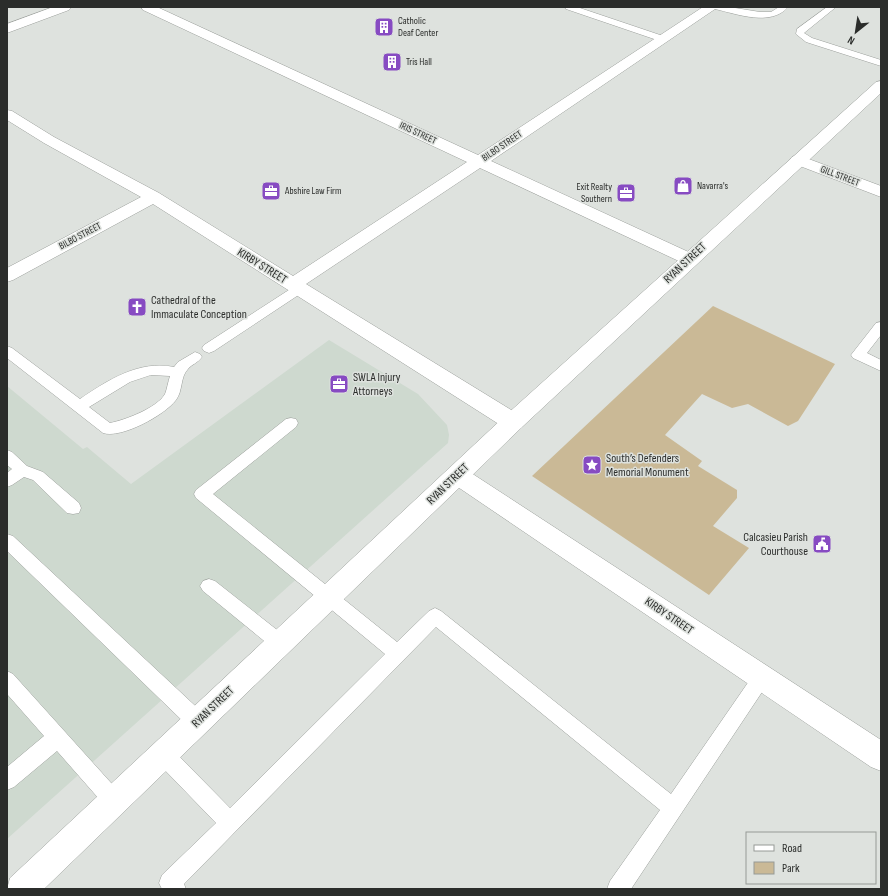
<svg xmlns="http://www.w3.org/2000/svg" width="888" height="896" font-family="'Sofia Sans Condensed',sans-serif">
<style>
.built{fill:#ced9cf}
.green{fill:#cab996}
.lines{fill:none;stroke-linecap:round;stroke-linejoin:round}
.lane-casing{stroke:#9b9f9b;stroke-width:1}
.street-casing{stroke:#9b9f9b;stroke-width:1}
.secondary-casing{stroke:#9b9f9b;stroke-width:1}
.lane{fill:#fff;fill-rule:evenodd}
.street{fill:#fff;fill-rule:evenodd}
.secondary{fill:#fff;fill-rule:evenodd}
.labels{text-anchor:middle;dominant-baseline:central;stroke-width:3;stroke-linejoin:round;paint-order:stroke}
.far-poi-label{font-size:10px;fill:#2b2d2b;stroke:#dee2de;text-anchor:start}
.far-street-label{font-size:10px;fill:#2b2d2b;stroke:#dee2de}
.street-label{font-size:12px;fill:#2b2d2b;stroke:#dee2de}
.poi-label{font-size:12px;fill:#2b2d2b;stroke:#dee2de;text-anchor:start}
</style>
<rect width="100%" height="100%" fill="#dee2de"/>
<path class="built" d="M329,340L418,394L447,425L449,435L448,443L7,839V386L83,449L87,447L131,484Z"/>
<path class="green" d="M713,306L835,364L798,421L788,426L748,404L732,408L702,394L665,435L702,461L698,466L737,490V498L713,526L749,548L709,595L532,476Z"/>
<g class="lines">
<defs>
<path id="lane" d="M565,7H577L666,37L668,39L663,42L660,41L566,9Z
M714,7H729L760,12H771L779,7H788C771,27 737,14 715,9Z
M827,7H836L804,33L812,38L881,60V66L806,42L796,34L797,29Z
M299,285L303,286L305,289L303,292L214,351L209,353L204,351L202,348L204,345L295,286Z
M881,322V335L867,353L881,360V371L853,358L851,355L876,323Z
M7,346L12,348L80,399C108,380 139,360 174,367L178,362L195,352L200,354L202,357C198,363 192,364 188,369C180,377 183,391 176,400C165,415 121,439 103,433L7,358ZM151,375L170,376C168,382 167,389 165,394C157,408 125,420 110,423L89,407L130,382Z
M291,418L296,419L298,423L296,427L213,494L397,642L429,611L435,608L441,611L671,794L756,671L762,668L768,671L771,677L768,683L631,889H607L610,881L660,810L436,627L184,884L186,889H162L159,883L162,875L216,823L156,761L153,754L156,747L163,744L170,747L230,808L385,654L196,498L194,494L196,490L286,419Z
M7,450L12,452L27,466L43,472L79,503L81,508L79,513L73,514L67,513L33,480L24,477L12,485L7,487V473L12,469L7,465Z
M7,534L13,536L205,715L207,722L205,729L198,731L191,729L7,551Z
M209,579L215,581L286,637L289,643L286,649L280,651L274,649L203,591L200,586L203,581Z
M7,671L13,674L121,794L124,801L121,808L114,811L107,808L57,751L14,787L7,790V767L44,736L7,694Z"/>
<path id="street" d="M53,7H71L69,10L7,33V24Z
M141,7H157L478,155L703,7H718L491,161L695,255L698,259L695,263L689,265L683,263L480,168L306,284L521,416L524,422L521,428L513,430L505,428L153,204L13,280L7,282V268L141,197L44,143L7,120V110L12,111L54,137L159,193L293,276L467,162L143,10Z
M798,155L881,186V197L792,163L790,160L792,157Z
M457,466L465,469L881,740V771L871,767L449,481L446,475L449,469Z"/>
<path id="secondary" d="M881,81V93L521,428L44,889H7L10,878L505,416L876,82Z"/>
</defs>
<use href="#lane" class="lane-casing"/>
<use href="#street" class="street-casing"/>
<use href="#secondary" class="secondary-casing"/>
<use href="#lane" class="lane"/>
<use href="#street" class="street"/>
<use href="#secondary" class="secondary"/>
</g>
<defs>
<symbol id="building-square" viewBox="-11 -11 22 22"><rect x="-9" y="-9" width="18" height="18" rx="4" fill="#874bc2" stroke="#dee2de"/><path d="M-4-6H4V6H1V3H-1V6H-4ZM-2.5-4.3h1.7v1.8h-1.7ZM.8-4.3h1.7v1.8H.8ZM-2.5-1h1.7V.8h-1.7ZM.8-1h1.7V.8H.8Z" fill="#fff"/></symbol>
<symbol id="shop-square" viewBox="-11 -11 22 22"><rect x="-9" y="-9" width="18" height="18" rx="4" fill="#874bc2" stroke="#dee2de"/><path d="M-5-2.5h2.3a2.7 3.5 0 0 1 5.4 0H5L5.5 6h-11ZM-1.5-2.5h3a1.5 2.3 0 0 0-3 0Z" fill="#fff"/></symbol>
<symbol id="office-square" viewBox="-11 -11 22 22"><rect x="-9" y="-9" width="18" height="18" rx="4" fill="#874bc2" stroke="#dee2de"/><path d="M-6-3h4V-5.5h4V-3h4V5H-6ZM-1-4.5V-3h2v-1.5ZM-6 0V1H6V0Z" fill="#fff"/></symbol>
<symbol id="church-square" viewBox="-11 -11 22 22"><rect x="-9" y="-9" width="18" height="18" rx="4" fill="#874bc2" stroke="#dee2de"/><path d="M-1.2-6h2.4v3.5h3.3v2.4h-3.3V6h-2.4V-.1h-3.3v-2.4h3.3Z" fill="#fff"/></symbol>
<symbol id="sight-square" viewBox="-11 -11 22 22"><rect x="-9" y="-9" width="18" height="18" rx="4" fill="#874bc2" stroke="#dee2de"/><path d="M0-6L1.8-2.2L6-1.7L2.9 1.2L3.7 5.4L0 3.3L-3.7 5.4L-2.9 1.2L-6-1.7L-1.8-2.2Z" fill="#fff"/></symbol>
<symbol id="civic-square" viewBox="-11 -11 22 22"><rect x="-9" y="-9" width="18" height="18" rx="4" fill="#874bc2" stroke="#dee2de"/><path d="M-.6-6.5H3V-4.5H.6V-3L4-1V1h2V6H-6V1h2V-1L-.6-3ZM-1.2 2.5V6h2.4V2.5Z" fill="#fff"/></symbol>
</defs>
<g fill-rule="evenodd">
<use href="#building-square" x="373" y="16" width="22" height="22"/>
<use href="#building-square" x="381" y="51" width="22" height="22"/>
<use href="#shop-square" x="672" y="175" width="22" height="22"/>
<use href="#office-square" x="260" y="180" width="22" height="22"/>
<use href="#office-square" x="615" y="182" width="22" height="22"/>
<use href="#church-square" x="126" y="296" width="22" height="22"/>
<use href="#office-square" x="328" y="373" width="22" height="22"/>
<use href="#sight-square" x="581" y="454" width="22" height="22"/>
<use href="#civic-square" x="811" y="533" width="22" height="22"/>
</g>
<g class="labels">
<g class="far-poi-label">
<text x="398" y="21">Catholic<tspan x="398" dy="12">Deaf Center</tspan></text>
<text x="406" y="62">Tris Hall</text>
<text x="697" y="186">Navarra's</text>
<text x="612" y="187" text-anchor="end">Exit Realty<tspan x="612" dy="12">Southern</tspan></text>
<text x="285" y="191">Abshire Law Firm</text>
</g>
<g class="far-street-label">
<text transform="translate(418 133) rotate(25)">IRIS STREET</text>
<text transform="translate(502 146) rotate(-34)">BILBO STREET</text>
<text transform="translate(840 176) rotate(21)">GILL STREET</text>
<text transform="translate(80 236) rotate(-28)">BILBO STREET</text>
</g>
<g class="street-label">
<text transform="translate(685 263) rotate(-43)">RYAN STREET</text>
<text transform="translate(262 266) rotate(32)">KIRBY STREET</text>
<text transform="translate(448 484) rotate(-44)">RYAN STREET</text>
<text transform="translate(669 616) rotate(34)">KIRBY STREET</text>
<text transform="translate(213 707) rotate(-44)">RYAN STREET</text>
</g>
<g class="poi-label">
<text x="151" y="300">Cathedral of the<tspan x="151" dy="14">Immaculate Conception</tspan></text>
<text x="353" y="377">SWLA Injury<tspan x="353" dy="14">Attorneys</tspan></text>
<text x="606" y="458">South’s Defenders<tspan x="606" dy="14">Memorial Monument</tspan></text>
<text x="808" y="537" text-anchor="end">Calcasieu Parish<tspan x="808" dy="14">Courthouse</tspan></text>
</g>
</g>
<rect width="888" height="896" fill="none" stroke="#2b2d2b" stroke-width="16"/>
<rect x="746" y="832" width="130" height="52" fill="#dee2de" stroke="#969a96"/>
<rect x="754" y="845" width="20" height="6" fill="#ffffff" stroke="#969a96"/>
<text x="782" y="852" font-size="12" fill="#2b2d2b">Road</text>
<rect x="754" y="862" width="20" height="12" fill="#cab996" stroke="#969a96"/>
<text x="782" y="872" font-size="12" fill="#2b2d2b">Park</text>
<g transform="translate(856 32) rotate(210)" stroke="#dee2de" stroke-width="3" paint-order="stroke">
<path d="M0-3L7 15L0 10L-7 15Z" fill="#2b2d2b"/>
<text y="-6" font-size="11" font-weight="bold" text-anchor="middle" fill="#2b2d2b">N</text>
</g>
</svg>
